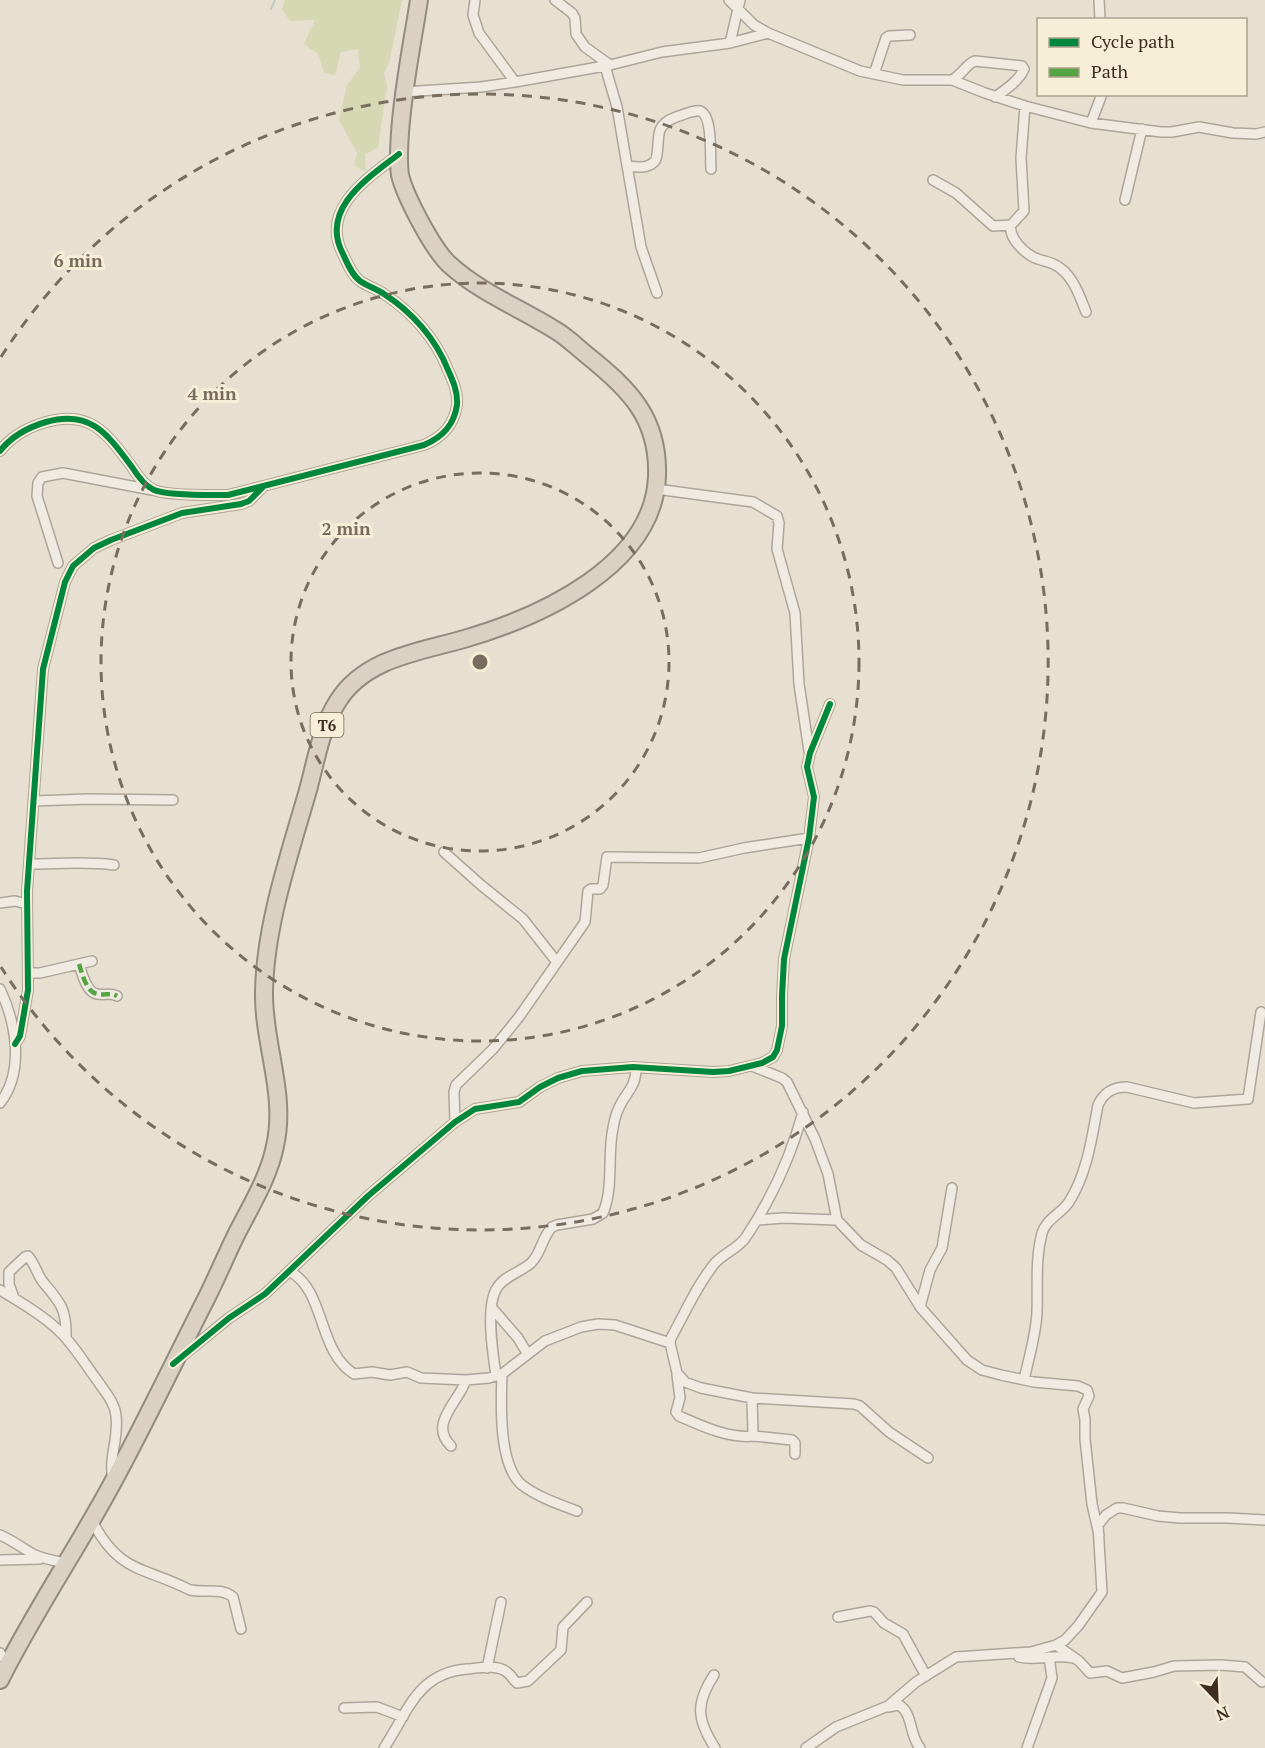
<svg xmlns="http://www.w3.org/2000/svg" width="1265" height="1748" font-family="'PT Serif',serif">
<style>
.green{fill:#d6d7b3}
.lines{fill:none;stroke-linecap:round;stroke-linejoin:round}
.stream{stroke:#bcccc2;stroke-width:2}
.street-casing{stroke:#ada599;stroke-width:12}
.highway-casing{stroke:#928b80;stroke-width:20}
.street{stroke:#efebe3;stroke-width:9}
.highway{stroke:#dad1c2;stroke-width:16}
.quiet{stroke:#54a441;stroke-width:4.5;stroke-dasharray:9 4.5;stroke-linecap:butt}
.cycleway-casing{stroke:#f7eed8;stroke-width:10}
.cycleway{stroke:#00873e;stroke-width:6}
.ring{fill:none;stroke:#786c5e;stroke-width:3;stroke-dasharray:10 8}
.labels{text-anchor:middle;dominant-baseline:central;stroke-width:6;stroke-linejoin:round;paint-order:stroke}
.shield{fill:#f7eed8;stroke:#756857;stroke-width:1.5}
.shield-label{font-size:15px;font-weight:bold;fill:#3d2e20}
.centre{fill:#786c5e;stroke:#f7eed8;stroke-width:3}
.ring-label{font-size:18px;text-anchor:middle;font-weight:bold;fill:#786c5e;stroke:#f7eed8;stroke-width:6;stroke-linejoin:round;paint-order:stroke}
</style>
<rect width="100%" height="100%" fill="#e7e0d1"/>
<path class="green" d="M285,0H402L389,63L384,73L387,86L378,148L365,154L366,172L354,165L357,153L339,120L347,85L360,68L358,49L341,52L335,75L324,73L318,54L304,44L315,20L290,21L282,9Z"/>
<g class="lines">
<path class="stream" d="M271,9L275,0"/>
<defs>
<path id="street" d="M475,0L473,15L479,33L515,82
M555,0L572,13L575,18L576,34L585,47L610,65
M729,0L754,25L768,33L860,71L903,80H952L985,93L1025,106L1091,123L1161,132H1172L1199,127L1233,133L1256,134L1265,132
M1099,0L1100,20
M730,43L740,0
M605,66L617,107L641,247L657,293
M874,74L886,38L889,36L910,35
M952,80C962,75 966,64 975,61L1022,66L1024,69C1019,81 1005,90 995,97
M403,92L481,87L515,82L610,65L662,52L730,43L768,33
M1025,106L1021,158L1024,211L1011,225C1008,238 1026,255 1038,259C1046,262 1053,262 1060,268C1074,278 1080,297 1086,312
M1091,123L1102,94
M627,166C636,167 647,169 654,162C659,158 657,138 660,130C664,121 673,118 682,115C688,113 695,110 700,111C713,115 710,157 711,169
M933,180L956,193L993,226L1011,225
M1125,200L1142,129
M0,451C11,437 29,427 46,422C91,409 108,435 132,467C137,475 145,486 154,490C168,496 211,495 228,495L424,445C443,437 454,425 457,405C458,392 453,381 448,370C436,339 412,312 384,294C377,289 367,286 360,281C352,275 347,263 343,254C319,209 368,178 399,154
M656,489L753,502L777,516L779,523L777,549L795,613L799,684L809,751
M58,563L37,496L38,483L42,477L63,473L152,490
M34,801L88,799L173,800
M444,852L481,885L523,919L556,961
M29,864C58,864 85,861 114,865
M0,903L15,901L27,904
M79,964C82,973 86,992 97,994C104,996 110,992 117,996
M28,973H40L92,961
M0,989C16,1023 25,1071 0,1103
M15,1044L20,1036L28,990L27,891L43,669L65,582L73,566L94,548L111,540L182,513L241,504L249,501L263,487
M752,1066L782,1078L787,1082L815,1139L828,1174L837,1220L861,1245L887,1260L896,1268L921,1308L967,1360L982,1370L1001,1375L1034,1382L1078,1386L1087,1390L1089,1396L1083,1409L1085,1419V1439L1092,1504L1099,1535
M803,1112C791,1156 772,1198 746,1237C739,1248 724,1253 715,1263C697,1285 685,1313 671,1338L670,1343L677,1373L685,1382L701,1388L752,1398L854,1404L860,1406L889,1432L928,1458
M455,1122L454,1092L456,1085L493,1049L519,1017L585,922L588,891L591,889H600L603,885L607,857L699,858L744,848L809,838
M757,1220L783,1218L837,1220
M289,1271C326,1290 317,1351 354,1374L372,1372L390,1375L407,1372L421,1378L466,1380L489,1378L502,1374L545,1341L581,1327L598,1324L615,1325L670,1343
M0,1290C19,1301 41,1314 57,1329C73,1343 84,1363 97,1380C104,1391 115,1402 116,1416C119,1439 108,1458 113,1480
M14,1298L9,1284V1272L25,1257L28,1256C35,1264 37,1274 43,1282C60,1302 67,1309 66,1338
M920,1307L930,1270L942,1248L952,1188
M492,1308L518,1338L527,1353
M181,1357L229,1318L265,1294L368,1196L455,1122L475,1109L519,1102L540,1087L558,1078L582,1071L633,1067L713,1072L729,1071L762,1063L773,1057L777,1050L782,1026V996L784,959L809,838L814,797L807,767L810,753L830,704
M502,1374C501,1402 498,1465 522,1485C538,1497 558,1504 577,1511
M496,1375C493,1355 485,1306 497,1288C504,1276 521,1272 531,1263C541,1254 542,1237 552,1227L557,1225L593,1219L603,1213C614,1187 607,1156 613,1128C614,1123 615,1116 618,1110C625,1092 636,1089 636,1068
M677,1375L680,1398L676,1412L679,1416C702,1426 729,1439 754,1436
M1024,1380C1029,1357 1036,1335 1037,1312C1038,1285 1035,1260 1042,1233C1046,1219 1061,1214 1069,1202C1087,1174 1092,1137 1098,1105C1104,1092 1113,1087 1127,1087L1194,1103L1248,1099L1261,1012
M752,1398L753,1434L754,1436L792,1440L795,1443V1454
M451,1446C428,1424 459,1402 466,1380
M91,1519C119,1574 143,1566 190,1590C205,1593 221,1587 233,1597L241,1629
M0,1535C12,1540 22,1548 33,1554C43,1559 55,1561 66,1563
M0,1560L40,1559
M838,1617L870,1611L874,1612L884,1623L903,1634L926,1676
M1056,1645L1079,1661L1090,1673L1107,1671L1122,1678L1154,1672L1174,1666L1221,1665L1245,1667L1262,1682
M0,1653L8,1664
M1019,1657C1037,1661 1055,1654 1073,1658
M487,1668L501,1602
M714,1675C695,1704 697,1720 715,1748
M888,1707L899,1705C913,1713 909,1735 920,1748
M344,1708L377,1707L403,1717
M384,1748C408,1712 417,1673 467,1669C479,1668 498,1664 508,1673C512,1676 513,1680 517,1683L528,1681L561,1650L563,1627L587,1602
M806,1748L836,1727L888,1706L916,1682L956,1657L1031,1652L1056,1645L1065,1640L1078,1626L1102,1592L1098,1525L1106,1515L1117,1508H1123L1158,1516L1180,1518H1228L1265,1520
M1027,1748L1052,1678L1049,1657"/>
<path id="highway" d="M0,1680C34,1612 77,1549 113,1482C146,1421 176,1358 207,1297C218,1275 227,1253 238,1231C252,1204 269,1176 275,1146C287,1094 263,1044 264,992C265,925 290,853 308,790C316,761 321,727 338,701C365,658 419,652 464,639C540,617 654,566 657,476C659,418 629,389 588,356C577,347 567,337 555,330C520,308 481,293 450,265C433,250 405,196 400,175C398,161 399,147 400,133C403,88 412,45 419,0"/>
</defs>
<use href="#street" class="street-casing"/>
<use href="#highway" class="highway-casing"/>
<use href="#street" class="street"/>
<use href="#highway" class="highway"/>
<path class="quiet" d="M79,964C82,973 86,992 97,994C104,996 110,992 117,996"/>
<defs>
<path id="cycleway" d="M0,451C11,437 29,427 46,422C91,409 108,435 132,467C137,475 145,486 154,490C168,496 211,495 228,495L424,445C443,437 454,425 457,405C458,392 453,381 448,370C436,339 412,312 384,294C377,289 367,286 360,281C352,275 347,263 343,254C319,209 368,178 399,154
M15,1044L20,1036L28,990L27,891L43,669L65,582L73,566L94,548L111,540L182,513L241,504L249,501L263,487
M173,1364L229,1318L265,1294L368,1196L455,1122L475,1109L519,1102L540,1087L558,1078L582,1071L633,1067L713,1072L729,1071L762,1063L773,1057L777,1050L782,1026V996L784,959L809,838L814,797L807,767L810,753L830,704"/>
</defs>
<use href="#cycleway" class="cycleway-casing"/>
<use href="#cycleway" class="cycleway"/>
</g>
<g class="ring">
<circle cx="480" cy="662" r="189"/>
<circle cx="480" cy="662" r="379"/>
<path d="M1 357A568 568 0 1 1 1 967"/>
</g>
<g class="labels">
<rect class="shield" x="310.5" y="713" width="33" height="24" rx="4.5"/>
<g class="shield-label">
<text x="327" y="725">T6</text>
</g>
</g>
<circle cx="480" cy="662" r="9" class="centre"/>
<g class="ring-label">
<text x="78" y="267">6 min</text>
<text x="212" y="400">4 min</text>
<text x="346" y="535">2 min</text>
</g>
<rect x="1037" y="18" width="210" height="78" fill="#f7eed8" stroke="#ada18e" stroke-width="1.5"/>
<rect x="1049" y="38" width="30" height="9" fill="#00873e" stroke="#ada18e" stroke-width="1.5"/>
<text x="1091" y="48" font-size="18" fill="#3d2e20">Cycle path</text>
<rect x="1049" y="68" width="30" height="9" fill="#54a441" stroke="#ada18e" stroke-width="1.5"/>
<text x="1091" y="78" font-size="18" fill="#3d2e20">Path</text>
<g transform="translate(1217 1700) rotate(157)" stroke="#f7eed8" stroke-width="4.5" paint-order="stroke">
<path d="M0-4.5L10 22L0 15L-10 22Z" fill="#3d2e20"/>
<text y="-9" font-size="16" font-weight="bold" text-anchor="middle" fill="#3d2e20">N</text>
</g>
</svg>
